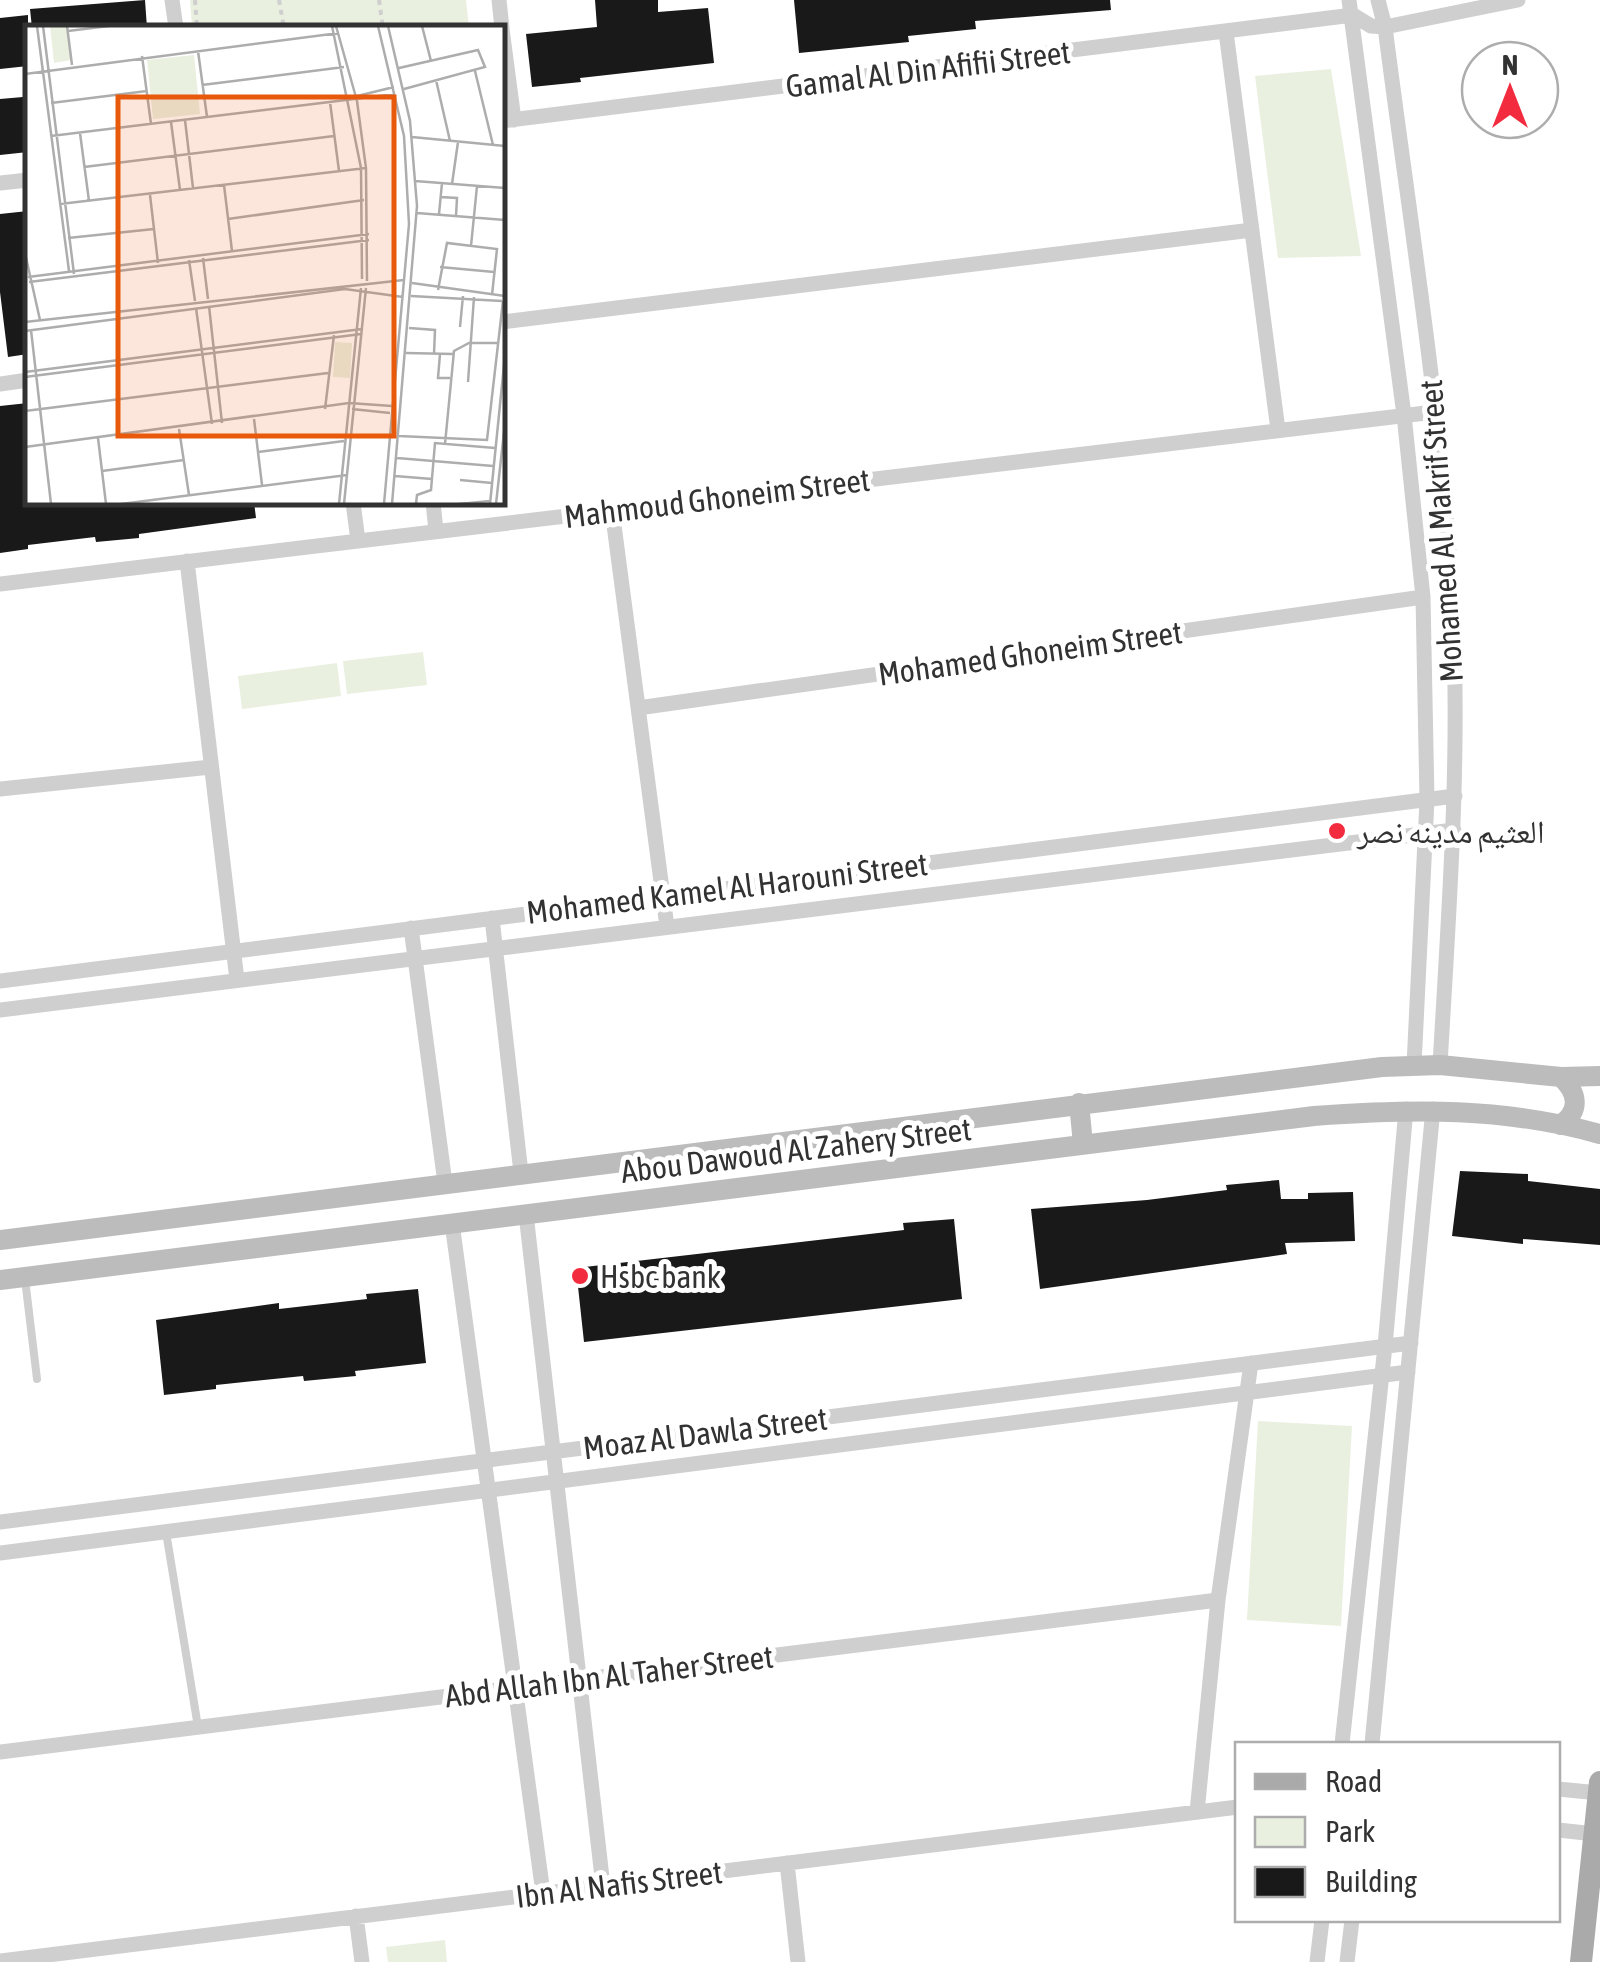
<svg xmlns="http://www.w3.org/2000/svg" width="1600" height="1962" font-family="'Asap Condensed','Noto Naskh Arabic',sans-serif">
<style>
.green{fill:#e9f0e0}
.building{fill:#191919}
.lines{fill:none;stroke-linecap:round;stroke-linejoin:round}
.path{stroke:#cfcfcf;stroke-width:4;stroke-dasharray:5 5;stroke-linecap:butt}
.lane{stroke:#cfcfcf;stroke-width:8}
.street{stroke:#cfcfcf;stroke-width:15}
.secondary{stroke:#bcbcbc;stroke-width:20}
.primary{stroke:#aaa;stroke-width:22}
.poi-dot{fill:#f32b3f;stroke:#fff;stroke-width:4}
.labels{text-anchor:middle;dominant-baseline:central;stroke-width:10;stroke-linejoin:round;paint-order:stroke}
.street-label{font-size:32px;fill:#323232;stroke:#fff}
.poi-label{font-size:32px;fill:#323232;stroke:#fff;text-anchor:start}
.inset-road{fill:none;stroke:#adadad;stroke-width:2.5}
.view{fill:#e8590c;fill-opacity:0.15;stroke:#e8590c;stroke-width:5}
.inset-edge{fill:none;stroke:#323232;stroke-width:5}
</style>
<rect width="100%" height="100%" fill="#fff"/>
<path class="green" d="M190,0H466L469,27H192Z
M1331,69L1361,256L1278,258L1255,76Z
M423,652L427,685L347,694L343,661Z
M337,663L341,696L242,709L238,676Z
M1258,1421L1352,1426L1341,1626L1247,1620Z
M445,1940L447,1962H388L386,1947Z"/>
<path class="building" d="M145,0L147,28H32L30,9Z
M595,0H658V12L708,8L714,63L580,78L581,82L532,87L526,34L597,27Z
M794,0H1110L1111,10L975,21L976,29L908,36L909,42L799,53Z
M28,15V66L0,69V18Z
M23,97L28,152L0,155V99Z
M28,211V354L8,357L0,292V214Z
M28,403V502H254L256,518L139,534V538L96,542L95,537L28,545V549L0,553V406Z
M1460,1171L1528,1174V1181L1600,1189V1245L1523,1239V1244L1452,1236Z
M1279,1180L1281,1199H1308V1193L1353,1192L1355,1241L1285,1243L1287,1254L1040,1289L1031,1209L1147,1200L1227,1190L1226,1185Z
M954,1219L962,1299L584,1342L576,1268L904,1230L903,1223Z
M418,1289L426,1363L355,1371L356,1376L304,1381L303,1376L216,1385V1389L164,1395L156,1320L279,1303V1309L367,1299L366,1294Z"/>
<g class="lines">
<path class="path" d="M195,0L197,28
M279,0L284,28
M379,0L383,28"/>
<path class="lane" d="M25,1279L37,1379
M166,1532L198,1727"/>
<path class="street" d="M172,0L176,28
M499,0L502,28
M1349,0L1404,415L1423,597L1427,800L1414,1065
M1378,0L1385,27C1409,215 1440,404 1452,594C1461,751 1449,908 1440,1065
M502,29L514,120
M1226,32L1278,430
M502,121L1353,15L1371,26L1385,27L1518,0
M0,183L28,180
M502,322L1252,230
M0,384L28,380
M353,502L358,541
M433,502L436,531
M612,510L667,927
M187,561L237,980
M0,584L1434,412
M638,708L1423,597
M0,789L211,767
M492,918L521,1173
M411,928L445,1183
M0,981L1455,796
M0,1010L1454,830
M526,1214L603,1886
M452,1223L543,1893
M0,1522L1411,1343
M0,1553L1408,1372
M1342,1744L1385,1346L1406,1109
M1372,1744L1433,1109
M0,1752L1218,1600
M1558,1789L1599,1793
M1197,1812L1218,1600L1251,1363
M1558,1830L1595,1834
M787,1863L798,1962
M356,1916L362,1962
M0,1961L1238,1807
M1317,1962L1322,1920
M1347,1962L1352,1920"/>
<path class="secondary" d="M1079,1103L1083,1144
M1560,1125C1581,1111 1578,1093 1561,1077
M0,1240L1382,1067L1440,1065L1561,1077L1600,1076
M0,1280L1314,1116C1413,1109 1503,1107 1600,1134"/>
<path class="primary" d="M1581,1962L1600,1782"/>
</g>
<g class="poi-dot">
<circle cx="1337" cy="831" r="10"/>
<circle cx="580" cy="1276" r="10"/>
</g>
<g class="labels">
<g class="street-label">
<text transform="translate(928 69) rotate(-7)">Gamal Al Din Afifii Street</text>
<text transform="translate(717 498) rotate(-7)">Mahmoud Ghoneim Street</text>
<text transform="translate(1441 531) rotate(-94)">Mohamed Al Makrif Street</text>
<text transform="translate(1030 653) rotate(-8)">Mohamed Ghoneim Street</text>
<text transform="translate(727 888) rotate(-7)">Mohamed Kamel Al Harouni Street</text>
<text transform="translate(796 1150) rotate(-7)">Abou Dawoud Al Zahery Street</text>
<text transform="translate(705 1433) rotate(-7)">Moaz Al Dawla Street</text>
<text transform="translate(609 1676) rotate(-7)">Abd Allah Ibn Al Taher Street</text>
<text transform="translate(619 1884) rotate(-7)">Ibn Al Nafis Street</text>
</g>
<g class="poi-label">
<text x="1357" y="831">العثيم مدينه نصر</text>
<text x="600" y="1276">Hsbc bank</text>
</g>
</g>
<g transform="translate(25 25)">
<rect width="480" height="480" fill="#fff"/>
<path d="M25,1H43L46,35L29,38ZM169,30L175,89L128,94L122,35ZM310,317L327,318L325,353L308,352Z" fill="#e9f0e0"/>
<path class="inset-road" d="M12,1L44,246M18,1L49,249M42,1L47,40M307,1L336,143L337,254M311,1L332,76L341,143L342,256M353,1L379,111L384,199L359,479M363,1L385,96L392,181L367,479M397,1L406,36M43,6L84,1M173,26L182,92M117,31L126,99M374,43L453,25L460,42L379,64M450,46L468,120M0,49L314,8M411,55L425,116M177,60L319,42M328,72L369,62M305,77L314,146M26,78L122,66M160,95L168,163M146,97L155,165M55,108L64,176M26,111L370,69M387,112L480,121M59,142L309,111M390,156L480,163M427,159L433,117M199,160L207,226M125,170L133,238M415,172L432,173L431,191M35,179L341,143M392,188L480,195M414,189L417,158M203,194L339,175M43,213L129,204M446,221L452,161M0,228L15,295M178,233L183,274M164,235L170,276M415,242L469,247M3,252L344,209M4,257L344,215M387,258L480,271M413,265L422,218L472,224L467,270M386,271L477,276M184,281L197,398M171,283L187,399M0,297L379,255M435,302L438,271M384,303L410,305L409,329M6,305L26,479M0,306L320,264L378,272M381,328L428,329M415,329L413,353H425M0,347L337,304M0,352L336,309M443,357L449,272M300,384L309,310M327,384L365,388M0,386L303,348M229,394L237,460M154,404L164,470M374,411L462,415L478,276M73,413L81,479M420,419L429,326L444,318H473M0,422L324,378L367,381M233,427L319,416M372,433L468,441M77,446L159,435M370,451L407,454M435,455L467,458M96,479L322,450M314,479L336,263M319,479L341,263M391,479L392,470L406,465L410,418L470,423M434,479L465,476M465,479L480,330M471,479L480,398"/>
<path class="view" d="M93,72H369V411H93Z"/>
<rect width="480" height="480" class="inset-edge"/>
</g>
<rect x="1235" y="1742" width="325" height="180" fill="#ffffff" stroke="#adadad" stroke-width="2.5"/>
<rect x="1255" y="1774" width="50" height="15" fill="#aaaaaa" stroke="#adadad" stroke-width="2.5"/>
<text x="1325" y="1792" font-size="30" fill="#323232">Road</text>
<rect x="1255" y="1817" width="50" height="30" fill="#e9f0e0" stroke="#adadad" stroke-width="2.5"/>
<text x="1325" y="1842" font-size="30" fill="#323232">Park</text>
<rect x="1255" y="1867" width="50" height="30" fill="#191919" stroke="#adadad" stroke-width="2.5"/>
<text x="1325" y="1892" font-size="30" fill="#323232">Building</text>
<g transform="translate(1510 90)"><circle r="48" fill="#ffffff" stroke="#adadad" stroke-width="2.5"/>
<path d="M0-8L18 38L0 25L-18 38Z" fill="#f32b3f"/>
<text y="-15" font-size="28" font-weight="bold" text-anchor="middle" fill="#323232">N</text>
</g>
</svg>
